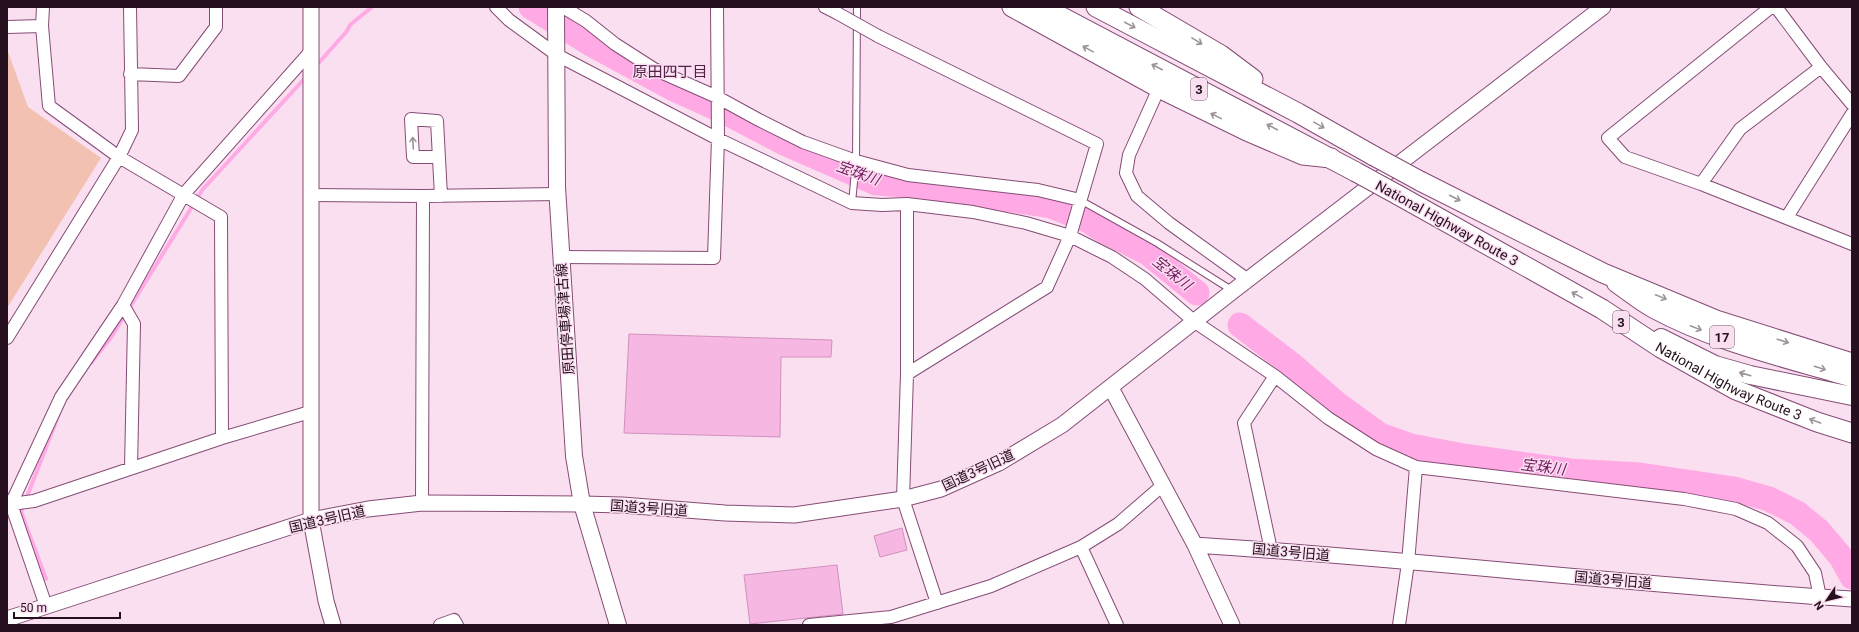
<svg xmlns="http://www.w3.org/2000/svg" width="1859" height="632" font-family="Roboto,'Noto Sans JP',sans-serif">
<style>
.green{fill:#f2c1b1}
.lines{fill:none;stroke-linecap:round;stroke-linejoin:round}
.stream{stroke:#ffaae5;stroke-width:4}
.river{stroke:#ffaae5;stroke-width:25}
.building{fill:#f7b7e3;stroke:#cf91bc}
.service-casing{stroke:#854c75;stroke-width:8}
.minor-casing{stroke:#854c75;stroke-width:14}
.tertiary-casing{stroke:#854c75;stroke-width:17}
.secondary-casing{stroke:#854c75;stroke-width:18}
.primary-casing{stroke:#854c75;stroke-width:20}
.trunk-casing{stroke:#854c75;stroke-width:21}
.service{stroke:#fff;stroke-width:6}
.minor{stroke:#fff;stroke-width:12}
.tertiary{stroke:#fff;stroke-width:15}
.secondary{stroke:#fff;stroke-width:16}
.primary{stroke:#fff;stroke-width:18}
.trunk{stroke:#fff;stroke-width:19}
.minor-bridge-casing{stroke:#854c75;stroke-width:14;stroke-linecap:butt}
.trunk-bridge-casing{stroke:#854c75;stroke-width:21;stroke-linecap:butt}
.minor-bridge{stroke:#fff;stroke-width:12}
.trunk-bridge{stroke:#fff;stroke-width:19}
.oneway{stroke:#9d939a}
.labels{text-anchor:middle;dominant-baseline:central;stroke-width:3;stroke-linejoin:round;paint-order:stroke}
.shield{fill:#fadff1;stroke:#664d5e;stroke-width:1}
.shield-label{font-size:13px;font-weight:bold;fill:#260f1f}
.street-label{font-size:14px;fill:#260f1f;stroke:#fadff1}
.neighbourhood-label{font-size:15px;fill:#552148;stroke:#fadff1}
.water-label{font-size:15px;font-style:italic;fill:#73185f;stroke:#fadff1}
</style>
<rect width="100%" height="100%" fill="#fadff1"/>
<path class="green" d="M7,49L28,107L101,158L7,308Z"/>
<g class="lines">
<path class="stream" d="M316,66L347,31L350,25L372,7
M91,363L112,336L203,189L306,77
M46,579L21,512L59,414"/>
<path class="river" d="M531,7L589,43L672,88L727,113L784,143L876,183L920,186L1051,206L1087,220L1104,231L1148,253L1197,293
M1240,325L1291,364L1336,403L1380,435L1411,446L1463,456L1570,471L1640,475L1734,489L1769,499L1797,513L1819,531L1841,557L1852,577"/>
</g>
<path class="building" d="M629,334L832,340L831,357H781L780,437L624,433Z
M902,528L907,550L880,557L874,536Z
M837,565L843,614L750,624L744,575Z"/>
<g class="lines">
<defs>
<path id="service" d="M1080,200L1157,243L1233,291
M852,203L856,161L857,7"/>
<path id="minor" d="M43,7L42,26L49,106L119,157L221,217L222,438
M496,7L509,20L557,55L718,139L852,203L882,205L907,204L973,212L1026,223L1070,236L1112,257L1145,279L1195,322L1275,376L1328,418L1376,449L1416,467L1684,499L1736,509L1768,523L1797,546L1815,573L1820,597
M563,7L586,21L615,44L654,69L717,97L759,120L803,142L856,161L908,175L1038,190L1080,200
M825,7L837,13
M1771,7L1608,138L1625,157L1701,184L1852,244
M1776,7L1821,67L1852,104
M7,27L42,26
M878,36L1097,144L1070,236L1047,287L907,374
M130,74L179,76L216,27V7
M1159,88L1129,155L1126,173L1137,196L1169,223L1248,280
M438,157H413L411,119L437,121L441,196
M1701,184L1740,129L1821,67
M311,195L423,196L558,194
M907,204V374L903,499L937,603
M1787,217L1852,114
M561,257L714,258L718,139L717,7
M123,305L134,324L131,468
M7,338L119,157L132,130L130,7
M7,501L11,504L34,501L222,438L310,412
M422,503L423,196
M1081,547L1117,625
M1271,550L1244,423L1275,376
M46,606L11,504L61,397L123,305L184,194L311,51
M440,625L454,620L457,625
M809,625L891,617L991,586L1081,547L1118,524L1163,485
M1399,625L1408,563L1416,467"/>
<path id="tertiary" d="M311,7V520L326,601L333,625
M1111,388L1195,545L1232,625
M1195,545C1414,559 1633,585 1852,599
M7,619L311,520L368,509L422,503L582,504L622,505L725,513L794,515L903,499L941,489L999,463L1062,425L1233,291L1603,7"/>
<path id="secondary" d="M556,7L557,187L574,456L582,504L618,625"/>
<path id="primary" d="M1616,283C1629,292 1641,302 1654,309C1715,342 1786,358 1852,378
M1661,338L1715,365L1750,375L1852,396"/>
<g id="trunk">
<path d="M1012,7L1159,88L1247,131L1303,155L1331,158"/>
<path d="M1043,7L1356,172"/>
<path d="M1096,7L1298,113L1374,156"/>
<path d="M1139,7L1221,55L1253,79"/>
<path d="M1420,181L1603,273L1716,320L1852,363"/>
<path id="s1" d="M1398,195L1602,309L1661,348L1736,390L1817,422L1852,433"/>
</g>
</defs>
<use href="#service" class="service-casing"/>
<use href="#minor" class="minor-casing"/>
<use href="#tertiary" class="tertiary-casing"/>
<use href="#secondary" class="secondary-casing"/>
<use href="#primary" class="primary-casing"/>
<use href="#trunk" class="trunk-casing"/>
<use href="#service" class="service"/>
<use href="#minor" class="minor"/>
<use href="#tertiary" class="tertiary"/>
<use href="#secondary" class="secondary"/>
<use href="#primary" class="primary"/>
<use href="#trunk" class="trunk"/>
<defs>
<path id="minor-bridge" d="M837,13L878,36"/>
<path id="trunk-bridge" d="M1374,156L1420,181
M1356,172L1398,195"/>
</defs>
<use href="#minor-bridge" class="minor-bridge-casing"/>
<use href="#trunk-bridge" class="trunk-bridge-casing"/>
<use href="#minor-bridge" class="minor-bridge"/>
<use href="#trunk-bridge" class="trunk-bridge"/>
</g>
<defs><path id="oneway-shaft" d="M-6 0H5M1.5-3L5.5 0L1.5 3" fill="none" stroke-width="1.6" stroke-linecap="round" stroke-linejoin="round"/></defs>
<g class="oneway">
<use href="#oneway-shaft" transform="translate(1130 25) rotate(28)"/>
<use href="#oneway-shaft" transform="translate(1197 41) rotate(31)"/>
<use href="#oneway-shaft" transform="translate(1088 49) rotate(-151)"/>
<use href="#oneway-shaft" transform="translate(1157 67) rotate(-153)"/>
<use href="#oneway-shaft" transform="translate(1216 116) rotate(-154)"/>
<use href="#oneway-shaft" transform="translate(1319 125) rotate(29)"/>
<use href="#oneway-shaft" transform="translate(1272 127) rotate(-152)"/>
<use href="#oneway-shaft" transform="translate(413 143) rotate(-93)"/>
<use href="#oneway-shaft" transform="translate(1455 198) rotate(27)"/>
<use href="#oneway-shaft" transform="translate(1577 295) rotate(-151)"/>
<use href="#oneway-shaft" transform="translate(1661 297) rotate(22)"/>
<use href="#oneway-shaft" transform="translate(1696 328) rotate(22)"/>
<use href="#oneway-shaft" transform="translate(1783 341) rotate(18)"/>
<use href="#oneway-shaft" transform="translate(1820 368) rotate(17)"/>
<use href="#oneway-shaft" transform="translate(1745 374) rotate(-164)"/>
<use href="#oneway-shaft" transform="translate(1815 421) rotate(-160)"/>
</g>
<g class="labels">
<g class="shield">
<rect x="1191" y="78" width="16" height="22" rx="3"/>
<rect x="1613" y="311" width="16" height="22" rx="3"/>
<rect x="1710" y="326" width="24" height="22" rx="3"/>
</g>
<g class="shield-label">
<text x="1199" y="89">3</text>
<text x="1621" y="322">3</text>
<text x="1722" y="337">17</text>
</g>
<g class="street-label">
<text transform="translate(1447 223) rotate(29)">National Highway Route 3</text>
<text transform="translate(565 319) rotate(-94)">原田停車場津古線</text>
<text stroke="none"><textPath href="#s1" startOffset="380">National Highway Route 3</textPath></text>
<text transform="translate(978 470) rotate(-25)">国道3号旧道</text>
<text transform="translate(649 508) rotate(4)">国道3号旧道</text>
<text transform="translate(327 519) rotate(-13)">国道3号旧道</text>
<text transform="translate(1291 552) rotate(5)">国道3号旧道</text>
<text transform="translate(1613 580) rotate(5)">国道3号旧道</text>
</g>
<g class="neighbourhood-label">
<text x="670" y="72">原田四丁目</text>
</g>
<g class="water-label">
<text transform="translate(858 173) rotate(20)">宝珠川</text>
<text transform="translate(1172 273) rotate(39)">宝珠川</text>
<text transform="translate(1543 467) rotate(7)">宝珠川</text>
</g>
</g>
<rect width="1859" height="632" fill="none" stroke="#260f1f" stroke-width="16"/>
<g transform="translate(1827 600) rotate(235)" stroke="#fadff1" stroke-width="3" paint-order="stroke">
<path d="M0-3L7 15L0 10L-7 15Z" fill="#260f1f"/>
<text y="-6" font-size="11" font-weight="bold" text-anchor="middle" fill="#260f1f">N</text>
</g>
<path d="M14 612v6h106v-6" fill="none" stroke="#260f1f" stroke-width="2"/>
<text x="20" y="612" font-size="12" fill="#260f1f" stroke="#fadff1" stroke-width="3" paint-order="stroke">50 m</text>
</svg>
